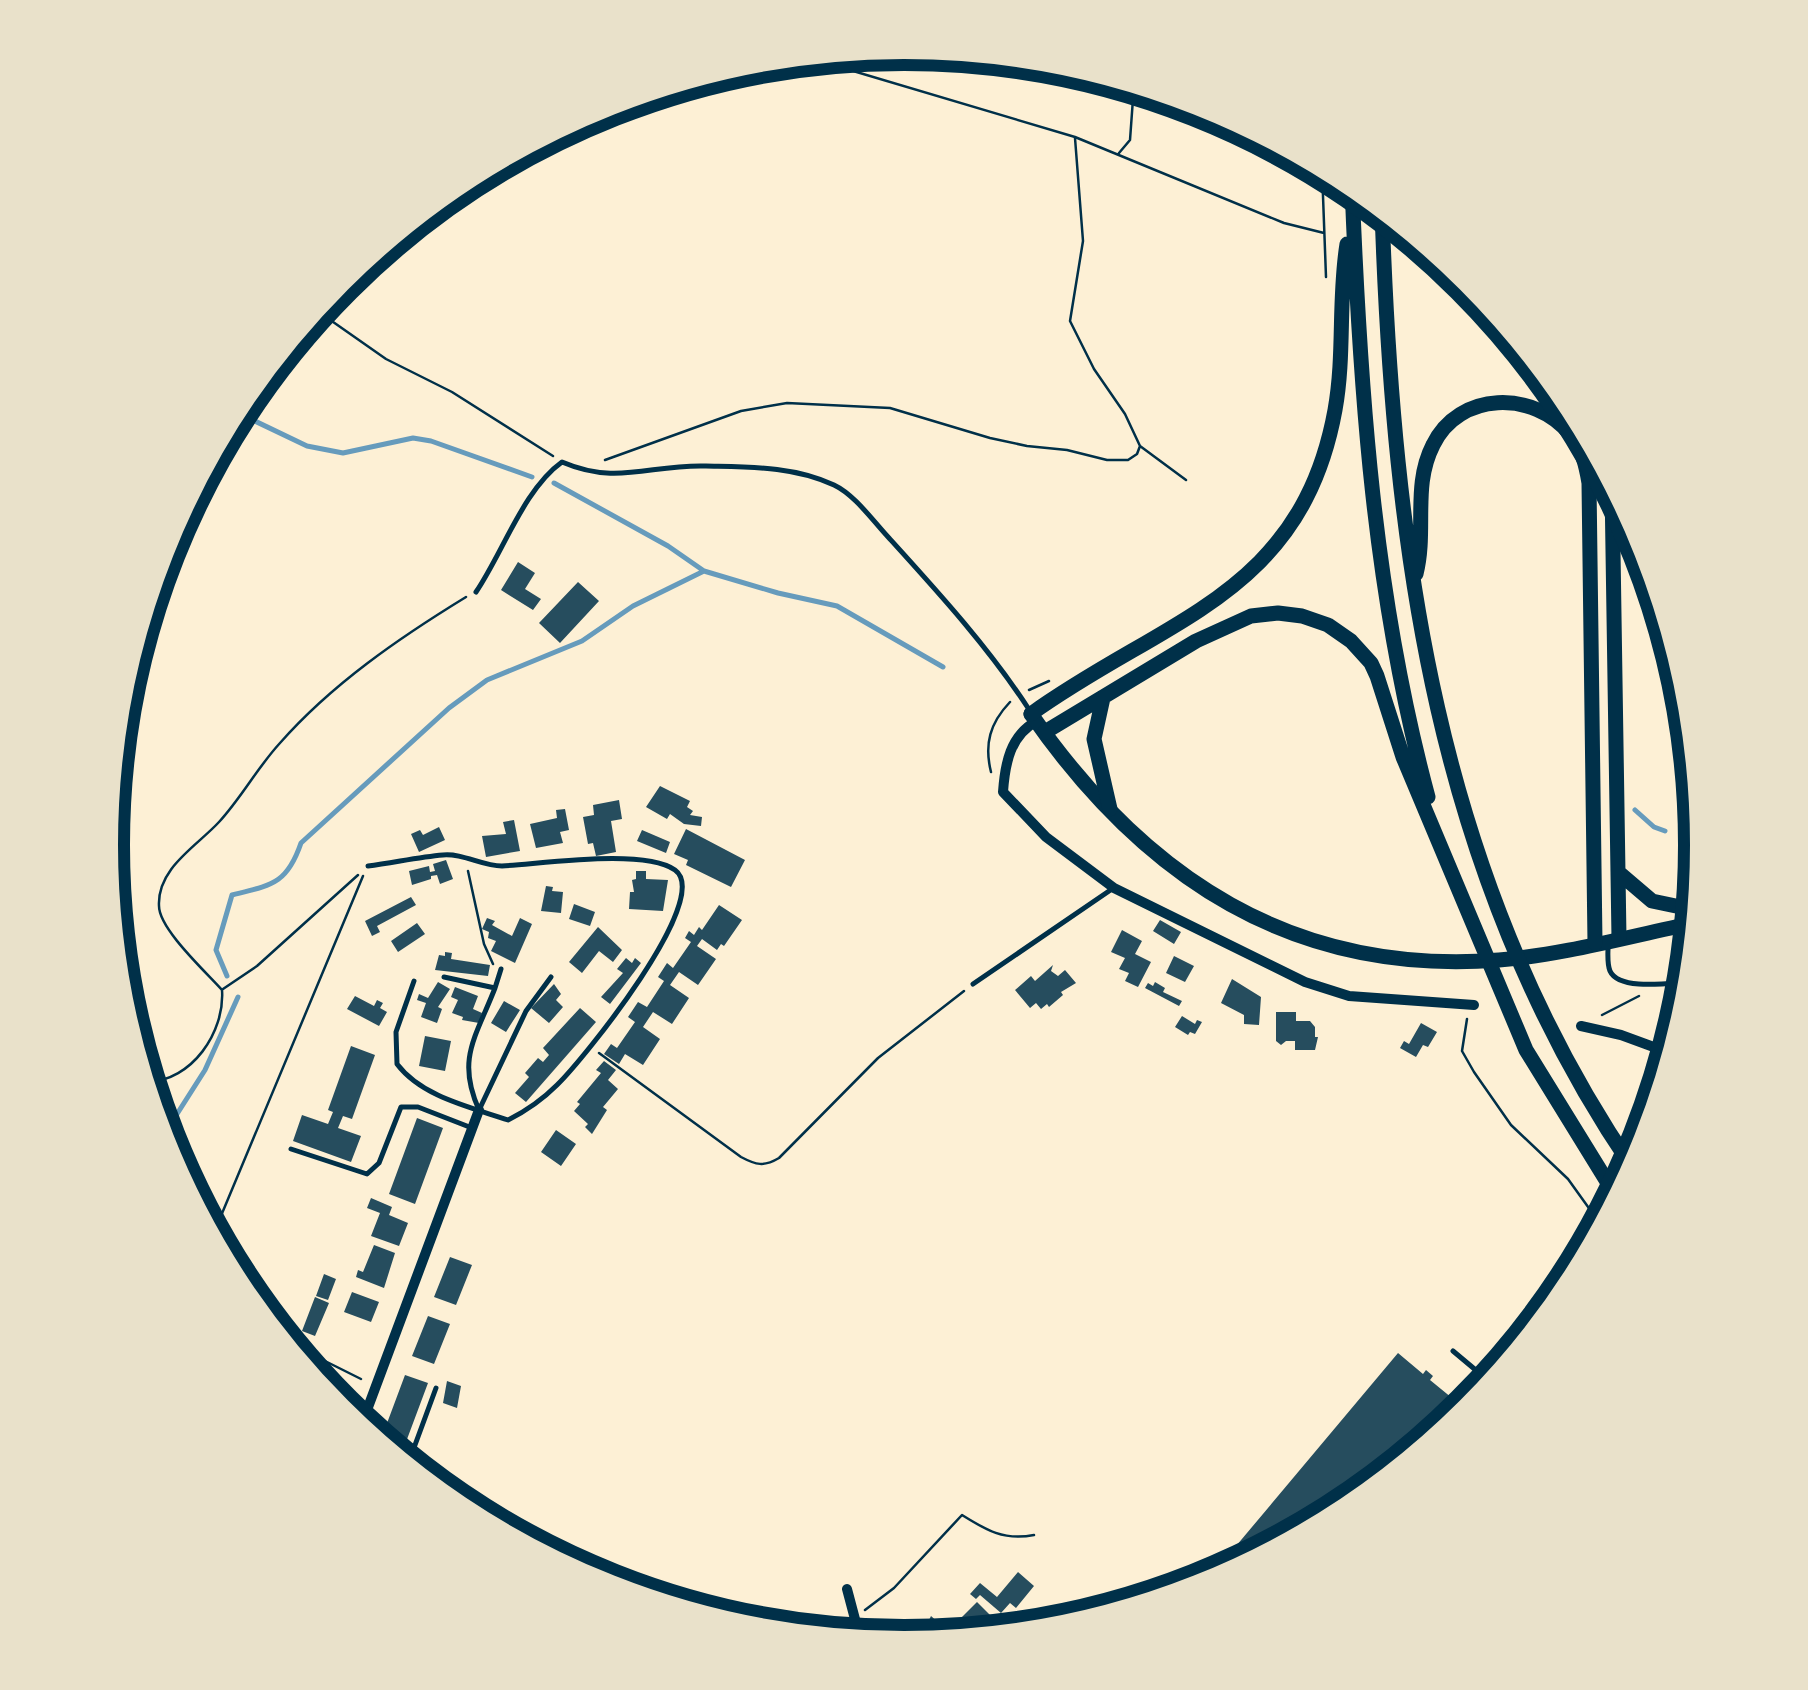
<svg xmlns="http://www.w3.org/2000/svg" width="1808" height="1690" font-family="'IBM Plex Sans',sans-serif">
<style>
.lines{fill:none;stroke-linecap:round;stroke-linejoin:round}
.stream{stroke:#669bbc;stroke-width:5}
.building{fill:#264d5e}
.path{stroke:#003049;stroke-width:2.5}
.service{stroke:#003049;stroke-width:5}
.minor{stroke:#003049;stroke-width:10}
.primary{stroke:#003049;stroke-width:15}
.trunk{stroke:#003049;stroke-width:15}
.rim{fill:none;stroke:#003049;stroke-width:12}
</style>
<rect width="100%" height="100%" fill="#fdf0d5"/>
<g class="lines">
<path class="stream" d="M236,412L307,446L343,453L413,438L431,441L532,477
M554,483L668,546L704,571
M1635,810L1654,827L1665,831
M227,976L216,950L232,895C272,885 287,884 301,843L449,708L487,680L582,641L633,606L704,571L778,593L837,606L943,667
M163,1136L205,1070L238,997"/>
</g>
<path class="building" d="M518,562L535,573L525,589L541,599L533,610L501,590Z
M578,582L599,601L560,643L539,623Z
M660,786L690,801L687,807L693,811L690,815L702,817L701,826L684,824L670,814L667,819L646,807Z
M619,800L622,819L611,821L616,852L596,856L593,843L588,844L583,817L594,815L593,805Z
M565,809L569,830L560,832L563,843L536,848L530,824L557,818L556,810Z
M514,820L520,851L486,857L482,836L506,834L503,822Z
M439,827L445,840L419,852L411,834L420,830L423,835Z
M686,829L745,860L731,887L686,865L688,860L674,854Z
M642,830L670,842L666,853L637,841Z
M446,860L453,879L440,884L437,875L431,876V879L412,885L409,871L429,866L430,872L435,871L433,864Z
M636,871H646V879L668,880L663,911L629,909L630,892H634L632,880L636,879Z
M546,886L553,887L552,891L563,892L561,913L541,911Z
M411,897L416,905L377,926L380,932L372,936L365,921Z
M574,904L595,912L590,926L569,919Z
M719,905L742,920L724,946L721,944L717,950L702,939L697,946L716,959L698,985L679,972L670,985L689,998L672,1024L653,1012L643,1027L660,1039L643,1065L625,1054L619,1064L604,1054L611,1044L617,1048L635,1022L628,1017L638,1002L647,1007L664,981L658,977L667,963L673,968L691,942L685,938L689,931L694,935L699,927L702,930Z
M487,918L495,921L492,925L512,936L520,918L532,924L515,963L491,951L496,941L488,938L489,932L482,929Z
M1160,920L1181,932L1174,944L1153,931Z
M417,923L425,934L398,952L391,941Z
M598,927L622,950L613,962L599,951L582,973L569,962Z
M1122,930L1142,941L1135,954L1151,962L1138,987L1125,981L1129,973L1119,969L1125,958L1111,952Z
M445,952L452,953L451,959L490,965L488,976L435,970L439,955L445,956Z
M1174,956L1194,966L1185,982L1166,973Z
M626,958L632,963L635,958L641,963L610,1004L601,997L623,973L617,969Z
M1053,965L1051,971L1058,976L1065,970L1076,983L1061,992L1063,995L1049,1007L1047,1004L1041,1009L1036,1003L1030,1008L1015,990L1031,976L1035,981Z
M1232,979L1261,997L1259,1025L1244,1024V1015L1221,1003Z
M438,982L450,989L438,1007L442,1009L437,1023L421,1017L426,1003L417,1000L419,994L428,998Z
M1155,982L1165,988L1163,992L1182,1001L1179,1006L1145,988L1148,983L1153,986Z
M554,984L561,994L556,1000L563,1007L549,1023L531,1008Z
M455,987L478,996L473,1009L482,1013L479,1023L462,1020L463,1017L452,1013L458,1000L451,997Z
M355,996L374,1006L377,1000L383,1003L380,1008L387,1012L379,1026L347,1009Z
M504,1001L520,1010L506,1032L491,1023Z
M580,1008L596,1022L526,1102L515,1093L529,1077L525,1073L538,1058L543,1062L549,1055L543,1048Z
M1276,1012H1296V1021H1310L1315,1027V1037H1318L1315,1050H1295V1041H1286L1281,1045L1276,1041Z
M1182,1016L1195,1024L1197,1020L1202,1022L1195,1034L1190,1032L1188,1035L1175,1027Z
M1421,1023L1437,1032L1428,1047L1423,1045L1416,1057L1400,1048L1404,1041L1409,1044Z
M425,1036L451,1041L445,1071L419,1066Z
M351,1046L375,1055L352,1119L343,1116L338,1128L361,1136L351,1162L293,1141L302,1115L328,1124L333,1112L328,1110Z
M604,1061L616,1070L608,1080L618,1089L603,1107L607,1110L592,1134L585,1127L588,1124L574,1111L580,1104L577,1102L601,1073L596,1070Z
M417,1118L443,1128L415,1204L389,1194Z
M556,1130L576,1144L561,1166L541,1152Z
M371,1198L392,1207L389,1215L408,1223L399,1246L371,1236L380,1213L367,1208Z
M374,1245L395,1253L384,1288L356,1277L358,1270L363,1272Z
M450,1257L472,1265L456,1305L434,1297Z
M324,1274L336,1279L328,1300L316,1296Z
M352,1292L379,1302L371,1322L344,1312Z
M315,1297L329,1303L315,1336L302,1331Z
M428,1316L450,1324L434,1364L412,1356Z
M1398,1353L1423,1374L1426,1370L1433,1376L1430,1380L1452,1398L1456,1394L1463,1400L1459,1404L1466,1410L1347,1508L1205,1583Z
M405,1375L428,1383L400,1458L380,1442Z
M447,1381L461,1386L457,1408L443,1403Z
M1018,1572L1034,1586L1016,1608L1010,1603L1001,1613L980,1595L976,1599L970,1594L980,1583L997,1597Z
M977,1602L993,1618L970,1636L957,1622Z
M1060,1605L1076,1619L1073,1623L1043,1629L1041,1627Z
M931,1616L939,1623L945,1618L956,1630L946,1638L931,1640L925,1633L931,1627L928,1622Z"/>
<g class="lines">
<path class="path" d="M806,57L1075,137L1284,223L1324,233
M1075,138L1083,241L1070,321L1094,369L1125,414L1140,446L1186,480
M1119,153L1130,140L1134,85
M1322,169L1326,277
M316,310L386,359L452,392L553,456
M605,460L741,411L787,403L890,408L990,438L1027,446L1067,450L1107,460H1128L1137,454L1140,446
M1029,690L1049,681
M991,772C984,744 990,723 1010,702
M468,871L484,944L493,964
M223,989L257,966L358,875
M1602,1015L1639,996
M1467,1019L1462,1051L1474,1072L1511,1125L1568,1179L1601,1225
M599,1053L741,1157C756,1165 764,1167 779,1158L878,1058L964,991
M147,1082C192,1081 225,1032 222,990C206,972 159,929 159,906C157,868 197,846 219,822C242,797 257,768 280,743C332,684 399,638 466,597
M213,1235L363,876
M283,1340L361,1379
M865,1610L894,1588L962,1515C986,1530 1004,1541 1034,1535"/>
<path class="service" d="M476,592C503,552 524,489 562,462C618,486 650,464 706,466C749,467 794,466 834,485C855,495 873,521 889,538C938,592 990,649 1030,711
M368,866C393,863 418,857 443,855C463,853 482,866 502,866C541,864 644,848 675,870C714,898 583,1060 557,1085C542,1100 526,1111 508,1120C470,1107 422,1097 397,1064L396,1032L414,981
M1608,947C1608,954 1607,964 1610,971C1619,991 1670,983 1688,982
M444,977L495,988C476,1037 456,1059 479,1110
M973,984L1112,889
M495,988L501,969
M480,1108L526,1011L551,977
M291,1149L367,1174L379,1163L401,1107H418L472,1128
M1453,1351L1490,1382
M408,1464L436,1388"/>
<path class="minor" d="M1037,721C1010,735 1005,764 1003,792L1046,837L1114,888L1305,982L1349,996L1474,1005
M1581,1026L1621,1035L1670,1053
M361,1426L479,1110
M847,1589L860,1638
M1017,1631L1022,1627"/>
<path class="primary" d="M1031,714C1145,878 1293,976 1499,960C1564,955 1630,936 1694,923"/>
<path class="trunk" d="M1352,186C1360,393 1374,596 1428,797
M1382,210C1393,549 1436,880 1632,1167
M1436,255L1470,301L1517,341
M1612,486L1619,938
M1416,574C1427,530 1412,486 1433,445C1459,391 1534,390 1570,434C1582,448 1586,465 1589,483L1595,943
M1103,698L1094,739L1110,809
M1031,714C1164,618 1301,596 1335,410C1345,355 1338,299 1347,244
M1045,732L1196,641L1251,616L1278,613L1302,616L1328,625L1351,641L1371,663L1377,676L1403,757L1526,1050L1616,1196
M1618,872L1652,901L1695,910"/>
</g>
<path d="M0 0H1808V1690H0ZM124 845a780 780 0 1 1 1560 0a780 780 0 1 1-1560 0Z" fill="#e9e1ca" fill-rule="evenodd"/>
<path class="rim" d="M124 845a780 780 0 1 1 1560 0a780 780 0 1 1-1560 0Z"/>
</svg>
